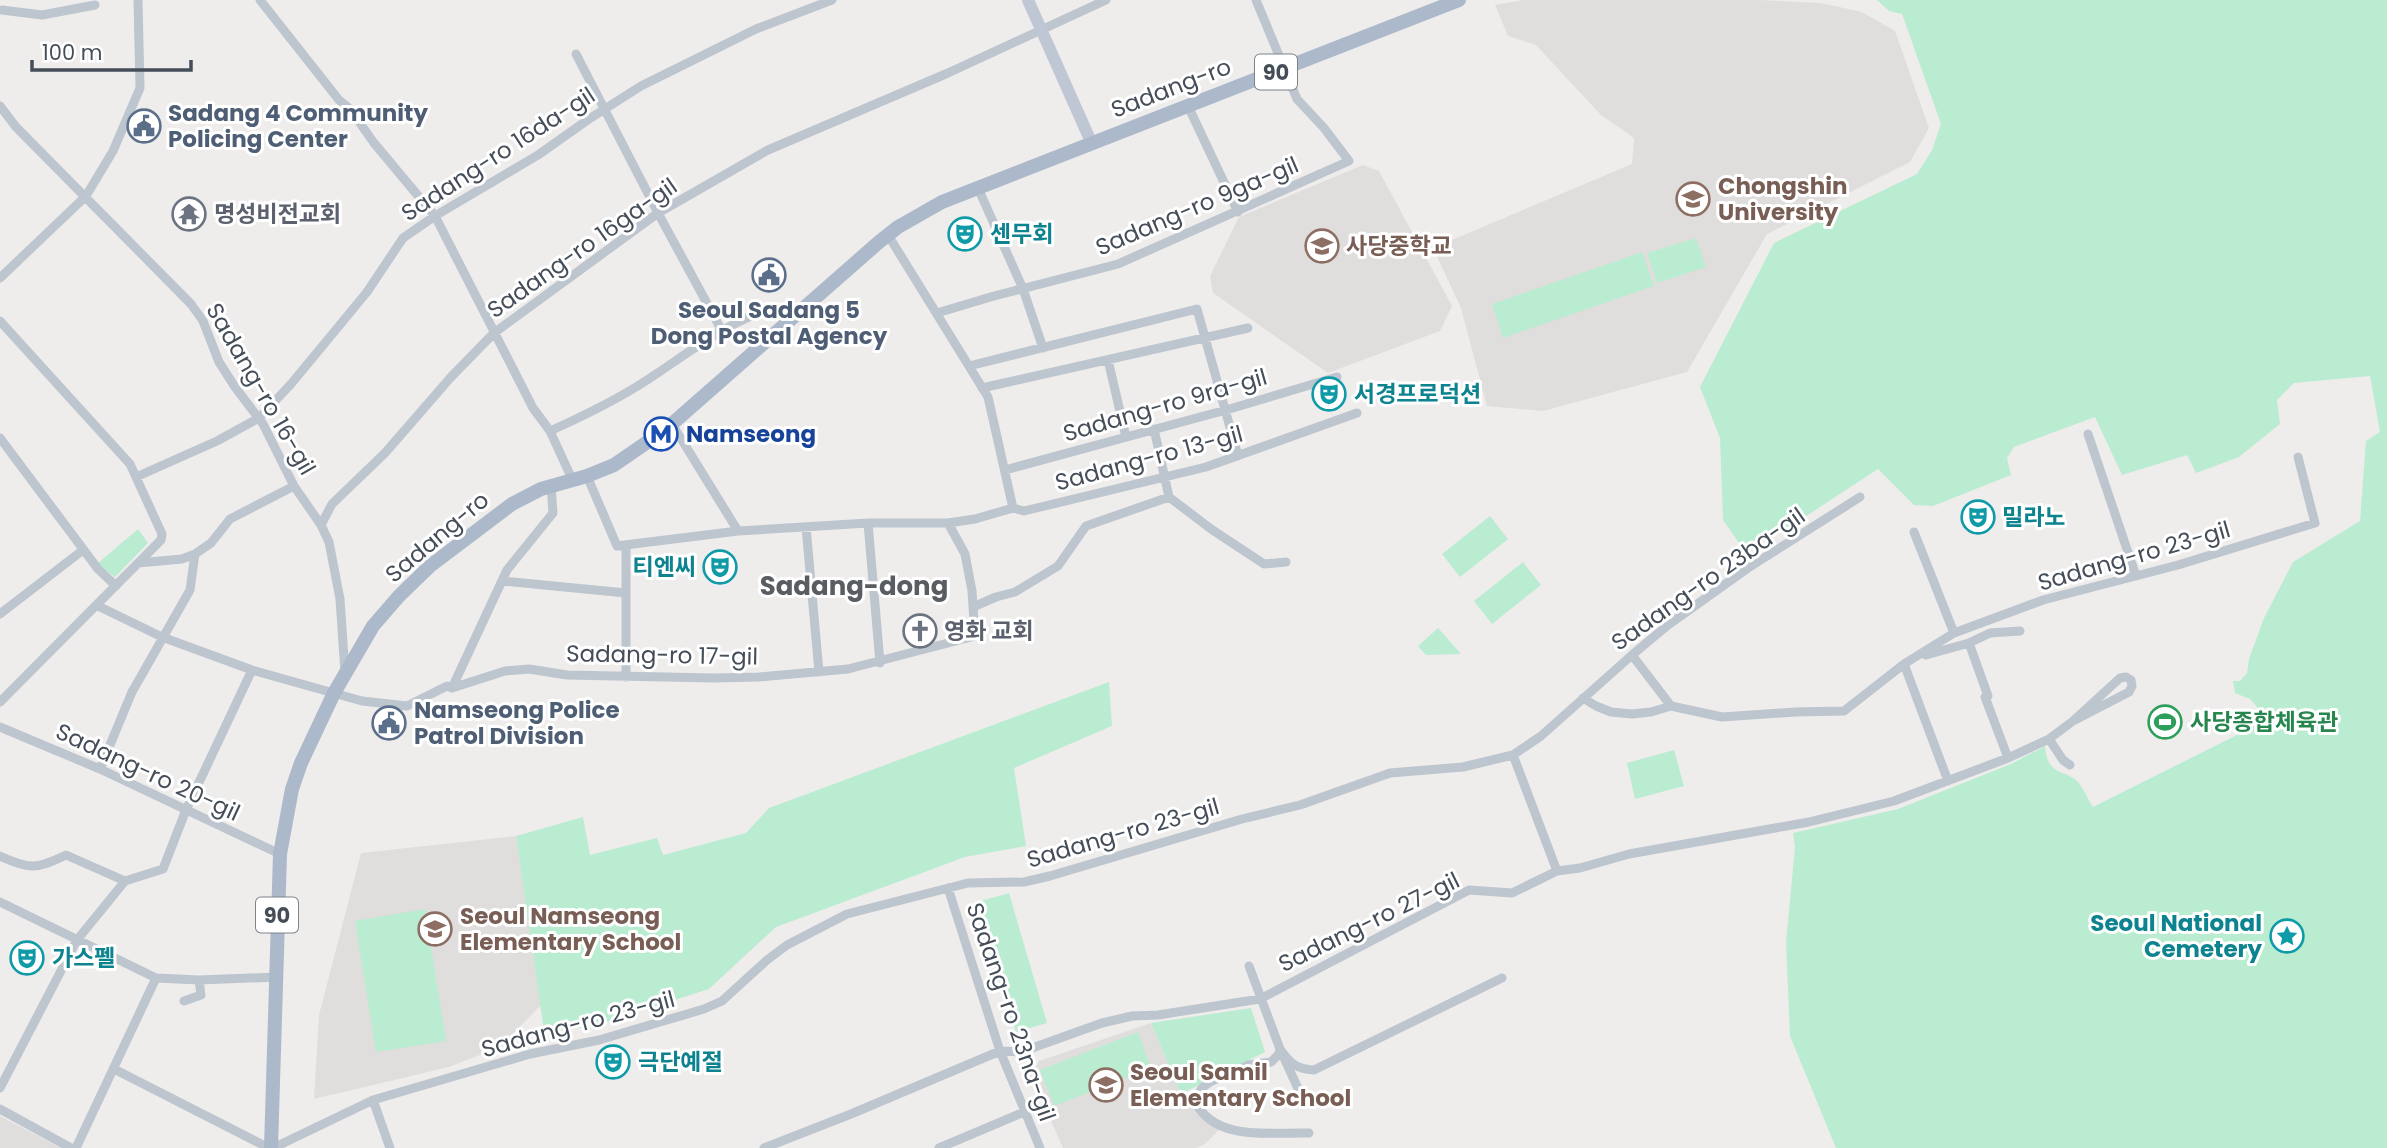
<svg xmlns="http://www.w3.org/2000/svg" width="2387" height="1148" font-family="Poppins,'Noto Sans KR',sans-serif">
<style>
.education{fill:#e0dddd}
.green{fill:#baecd2}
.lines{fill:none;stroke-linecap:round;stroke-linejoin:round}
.street{stroke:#bdc5ce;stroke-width:9}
.secondary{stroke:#bfc7d5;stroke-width:12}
.primary{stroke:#acb9ca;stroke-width:14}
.labels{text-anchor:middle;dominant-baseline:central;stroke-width:6;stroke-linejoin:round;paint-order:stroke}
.shield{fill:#fff;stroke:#7d838a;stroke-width:2}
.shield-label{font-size:21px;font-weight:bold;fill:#454e58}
.street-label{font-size:23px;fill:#454e58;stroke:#fff}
.service-label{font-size:23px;font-weight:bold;fill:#4e5e75;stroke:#fff;text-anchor:start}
.education-label{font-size:23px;font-weight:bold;fill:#785e54;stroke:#fff;text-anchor:start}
.worship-label{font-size:23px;font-weight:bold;fill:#5b616d;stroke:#fff;text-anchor:start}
.culture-label{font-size:23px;font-weight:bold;fill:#0d838f;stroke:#fff;text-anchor:start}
.transit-label{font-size:23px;font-weight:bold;fill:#164399;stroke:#fff;text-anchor:start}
.leisure-label{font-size:23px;font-weight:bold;fill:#27864d;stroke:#fff;text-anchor:start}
.quarter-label{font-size:26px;font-weight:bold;fill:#595c61;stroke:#fff}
</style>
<rect width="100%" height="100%" fill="#efecec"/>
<path class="education" d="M1523,0H1760L1821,3L1862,12L1895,31L1929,128L1910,162L1767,234L1687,372L1543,411L1487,406L1461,308L1433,248L1632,164L1634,138L1601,115L1536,45L1508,36L1495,5Z
M1363,165L1379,171L1452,306L1440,331L1328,373L1213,293L1210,276L1239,217Z
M516,836L541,1005L500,1047L449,1067L314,1099L319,1015L361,853Z
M1151,1023L1181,1094L1224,1125L1205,1144L1196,1148H1063L1031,1075L1039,1061Z
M0,1116L61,1148H0Z"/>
<path class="green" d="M1877,0H2387V1148H1836L1790,1036L1786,942L1795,847L1793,833L1898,809L2011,764L2045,746C2047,777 2066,769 2078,782C2084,789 2088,800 2093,807L2243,732L2255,719L2257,707L2250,699L2235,693L2233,681H2240L2247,673L2249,659L2264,618L2293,562L2360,521L2366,441L2380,432L2370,376L2294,383L2277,400L2280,424L2239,457L2196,473L2187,455L2122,475L2095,417L2014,447L2007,458L2011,475L1933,506L1914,505L1878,469L1791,526L1756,545L1739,543L1723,520L1720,438L1700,387L1774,243L1917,174L1932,150L1941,124L1902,14L1889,11Z
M1696,238L1706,267L1657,283L1647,253Z
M1642,252L1654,286L1503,338L1492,304Z
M1490,516L1508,539L1460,577L1442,554Z
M138,529L148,543L115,577L97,564Z
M1523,562L1541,585L1492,624L1474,601Z
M1438,628L1461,654L1426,655L1418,646Z
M1109,682L1112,726L1014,768L1026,846L965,857L776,927L709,989L591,1027L544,1031L516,836L583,817L590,855L657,838L663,855L746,833L769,808Z
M1674,750L1684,786L1635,799L1627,763Z
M1009,893L1047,1023L1016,1032L974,903Z
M425,909L446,1041L376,1052L355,921Z
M1251,1008L1265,1052L1181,1094L1151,1023Z
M1138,1032L1151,1068L1054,1106L1040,1070Z"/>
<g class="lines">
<path class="street" d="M260,0L339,100L350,109L374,143L435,216L533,408L550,431L572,479
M2,10L42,15L95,5
M576,54L658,213L722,331
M0,106L16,127L191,304L203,321L219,362L235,387L263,424L294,486L321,525L329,542L340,599L345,673
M1188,106L1238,212
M978,188L1023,289L1043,348
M888,235L988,397L1013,508
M0,278L86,196L113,151L140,88L138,0
M937,313L994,296L1118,264L1349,161L1324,128L1297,99L1256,0
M0,321L130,464L162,534L161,540L0,702
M1108,360L1126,437
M969,366L1197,309L1238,456
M982,388L1248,328
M672,424L738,531
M1154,429L1169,497
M550,431C579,418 608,404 636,387C677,362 718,327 764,311C777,306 788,308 801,312
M2088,434L2136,576
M0,438L98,569L116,586
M1005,470L1226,410L1337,377
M587,476L617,546L738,531L868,523H948L975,519L1013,508L1024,511L1206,467L1357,413
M136,477L217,441L259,418L291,384L367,292L403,238L435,216L538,155L589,119L641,86L756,29L832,0
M868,523L880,663
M321,525L332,504L385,453L451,377L494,333L658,213L768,150L948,73L1106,0
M806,527L819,672
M1914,532L1954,633
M626,545V677
M138,563L182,559L195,554L211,543L230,519L294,486
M502,581L626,593
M96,605L162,637L252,670L362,701L407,706L447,686L452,688L505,671L529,669L567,675L714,678L759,677L848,669L975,636L972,591L965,554L948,523
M973,607L996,597L1015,592L1058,566L1086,526L1169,497L1211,529L1264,564L1286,562
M0,614L83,550
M1969,643L1990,633L2020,631
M1632,655L1671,706
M1926,655L1969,643L1988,696L1985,697L2008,758
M1904,664L1948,781
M452,688L507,570L553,513L551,485
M1583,698L1596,706L1611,712L1632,714L1651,712L1671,706L1722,717L1795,712L1844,711L1904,664L1954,633L2043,600L2178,565L2315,523L2298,457
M0,727L100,769L280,854
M2049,739L2063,760L2070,765
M1513,755L1557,871
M100,769L132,692L190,590L195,554
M0,856C30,870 37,869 66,855L125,881
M948,888L1000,1051L1040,1148
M0,902L156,978L199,980L277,977
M1249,966L1280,1049L1302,1097
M184,1001L201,995L199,980
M1280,1049C1290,1063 1296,1069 1314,1070L1502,978
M1280,1049L1279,1054L1271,1062L1248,1065L1210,1082L1202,1088L1195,1101C1214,1142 1271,1132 1309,1133
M114,1069L269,1148
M0,1088L77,940L125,881L163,869L186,810L252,670
M373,1100L390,1148
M0,1109L71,1148
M76,1148L156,978
M273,1148L373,1100L530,1054L599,1040L704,1009L722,1001L767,960L787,945L847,914L968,883L1024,882L1050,876L1242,819L1300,805L1390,773L1463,767L1513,755L1541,736L1632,655L1668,625L1748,568L1860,497
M764,1148L851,1114L1000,1051L1021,1052L1102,1023L1132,1016L1158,1015L1260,999L1469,890L1512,893L1557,871L1580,868L1629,854L1809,822L1894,801L2008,758L2049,739L2073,721L2120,678L2126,677L2131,680L2132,686L2129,692L2073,721
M939,1148L1024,1112"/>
<path class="secondary" d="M1028,0L1092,144"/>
<path class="primary" d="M271,1148L280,854L292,789L301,763L334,693L373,626L399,596L430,566L512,504L541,489L587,476L614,465L665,430L879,242L898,227L942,202L1459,0"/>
</g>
<defs>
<symbol id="civic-ring" viewBox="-11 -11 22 22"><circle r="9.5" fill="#fff" stroke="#5c6f8a" stroke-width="1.5"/><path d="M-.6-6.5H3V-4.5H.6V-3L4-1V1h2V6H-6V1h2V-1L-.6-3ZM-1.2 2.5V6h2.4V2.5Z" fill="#5c6f8a"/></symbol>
<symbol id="university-ring" viewBox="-11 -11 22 22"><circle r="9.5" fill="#fff" stroke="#8d6e63" stroke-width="1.5"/><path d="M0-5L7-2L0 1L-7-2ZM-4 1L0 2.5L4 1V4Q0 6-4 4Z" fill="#8d6e63"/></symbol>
<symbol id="temple-ring" viewBox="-11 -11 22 22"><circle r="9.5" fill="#fff" stroke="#6b7280" stroke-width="1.5"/><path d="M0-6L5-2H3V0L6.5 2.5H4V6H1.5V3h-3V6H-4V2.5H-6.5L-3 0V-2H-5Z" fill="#6b7280"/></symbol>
<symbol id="theatre-ring" viewBox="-11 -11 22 22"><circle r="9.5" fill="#fff" stroke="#0f9aa8" stroke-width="1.5"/><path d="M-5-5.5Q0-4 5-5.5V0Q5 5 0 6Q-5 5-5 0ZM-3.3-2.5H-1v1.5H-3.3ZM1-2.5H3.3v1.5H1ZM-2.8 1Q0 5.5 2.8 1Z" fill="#0f9aa8"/></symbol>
<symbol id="school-ring" viewBox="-11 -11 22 22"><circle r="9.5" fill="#fff" stroke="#8d6e63" stroke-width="1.5"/><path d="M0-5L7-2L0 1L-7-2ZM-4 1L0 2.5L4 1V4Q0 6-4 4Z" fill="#8d6e63"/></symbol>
<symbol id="metro-ring" viewBox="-11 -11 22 22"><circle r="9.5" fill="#fff" stroke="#1a4fb4" stroke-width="1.5"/><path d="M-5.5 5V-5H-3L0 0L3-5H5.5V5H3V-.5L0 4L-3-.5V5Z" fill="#1a4fb4"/></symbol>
<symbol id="church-ring" viewBox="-11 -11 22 22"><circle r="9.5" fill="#fff" stroke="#6b7280" stroke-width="1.5"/><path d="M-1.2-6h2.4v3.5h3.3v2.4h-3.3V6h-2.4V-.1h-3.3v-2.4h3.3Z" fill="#6b7280"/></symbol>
<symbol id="stadium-ring" viewBox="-11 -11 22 22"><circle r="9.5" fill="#fff" stroke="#2e9e5b" stroke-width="1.5"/><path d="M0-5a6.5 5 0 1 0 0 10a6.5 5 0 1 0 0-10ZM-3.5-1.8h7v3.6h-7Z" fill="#2e9e5b"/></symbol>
<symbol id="sight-ring" viewBox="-11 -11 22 22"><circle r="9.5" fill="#fff" stroke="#0f9aa8" stroke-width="1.5"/><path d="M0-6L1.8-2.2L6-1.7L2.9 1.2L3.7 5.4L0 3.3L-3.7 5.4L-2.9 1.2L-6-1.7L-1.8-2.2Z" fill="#0f9aa8"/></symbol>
</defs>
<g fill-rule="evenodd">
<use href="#civic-ring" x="125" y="107" width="38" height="38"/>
<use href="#university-ring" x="1674" y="180" width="38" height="38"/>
<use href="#temple-ring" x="170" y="195" width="38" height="38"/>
<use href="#theatre-ring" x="946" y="215" width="38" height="38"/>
<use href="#school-ring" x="1303" y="227" width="38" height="38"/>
<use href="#civic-ring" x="750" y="256" width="38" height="38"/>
<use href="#theatre-ring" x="1310" y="375" width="38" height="38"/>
<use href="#metro-ring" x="642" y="415" width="38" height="38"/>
<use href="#theatre-ring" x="1959" y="498" width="38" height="38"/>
<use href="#theatre-ring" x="701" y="548" width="38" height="38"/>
<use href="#church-ring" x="901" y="612" width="38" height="38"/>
<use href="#stadium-ring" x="2146" y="703" width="38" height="38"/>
<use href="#civic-ring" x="370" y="704" width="38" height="38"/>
<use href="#school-ring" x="416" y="910" width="38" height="38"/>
<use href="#sight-ring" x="2268" y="917" width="38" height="38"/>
<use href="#theatre-ring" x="8" y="939" width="38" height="38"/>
<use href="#theatre-ring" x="594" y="1043" width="38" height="38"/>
<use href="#school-ring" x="1087" y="1066" width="38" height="38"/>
</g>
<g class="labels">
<g class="shield">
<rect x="1255" y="54.5" width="42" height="35" rx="5"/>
<rect x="256" y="897.5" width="42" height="35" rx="5"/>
</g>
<g class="shield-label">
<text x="1276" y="72">90</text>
<text x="277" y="915">90</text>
</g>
<g class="street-label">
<text transform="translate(1171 88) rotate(-21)">Sadang-ro</text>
<text transform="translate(498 154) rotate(-33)">Sadang-ro 16da-gil</text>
<text transform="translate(1197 206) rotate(-23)">Sadang-ro 9ga-gil</text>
<text transform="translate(582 248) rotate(-35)">Sadang-ro 16ga-gil</text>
<text transform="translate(261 389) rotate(60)">Sadang-ro 16-gil</text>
<text transform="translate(1165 405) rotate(-16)">Sadang-ro 9ra-gil</text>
<text transform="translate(1149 458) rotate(-15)">Sadang-ro 13-gil</text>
<text transform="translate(437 537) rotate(-40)">Sadang-ro</text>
<text transform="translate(2134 556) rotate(-16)">Sadang-ro 23-gil</text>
<text transform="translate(1708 579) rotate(-35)">Sadang-ro 23ba-gil</text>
<text transform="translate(662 655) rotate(1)">Sadang-ro 17-gil</text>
<text transform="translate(148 772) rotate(25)">Sadang-ro 20-gil</text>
<text transform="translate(1123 833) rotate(-16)">Sadang-ro 23-gil</text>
<text transform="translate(1369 922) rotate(-26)">Sadang-ro 27-gil</text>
<text transform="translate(1011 1012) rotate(71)">Sadang-ro 23na-gil</text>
<text transform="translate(578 1024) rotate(-15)">Sadang-ro 23-gil</text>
</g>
<g class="service-label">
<text x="168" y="113">Sadang 4 Community<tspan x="168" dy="26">Policing Center</tspan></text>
<text x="769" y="310" text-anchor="middle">Seoul Sadang 5<tspan x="769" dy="26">Dong Postal Agency</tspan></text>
<text x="414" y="710">Namseong Police<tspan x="414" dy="26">Patrol Division</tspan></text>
</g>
<g class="education-label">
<text x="1718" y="186">Chongshin<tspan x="1718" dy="26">University</tspan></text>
<text x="1346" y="246">사당중학교</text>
<text x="460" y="916">Seoul Namseong<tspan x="460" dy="26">Elementary School</tspan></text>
<text x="1130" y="1072">Seoul Samil<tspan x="1130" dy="26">Elementary School</tspan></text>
</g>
<g class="worship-label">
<text x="214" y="214">명성비전교회</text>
<text x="944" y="631">영화 교회</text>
</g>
<g class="culture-label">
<text x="990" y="234">센무회</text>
<text x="1354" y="394">서경프로덕션</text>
<text x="2002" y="517">밀라노</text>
<text x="696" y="567" text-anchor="end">티엔씨</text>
<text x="2262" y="923" text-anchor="end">Seoul National<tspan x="2262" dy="26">Cemetery</tspan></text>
<text x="52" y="958">가스펠</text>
<text x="638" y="1062">극단예절</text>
</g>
<g class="transit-label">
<text x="686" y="434">Namseong</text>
</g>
<g class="leisure-label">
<text x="2190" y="722">사당종합체육관</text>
</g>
<g class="quarter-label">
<text x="854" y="586">Sadang-dong</text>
</g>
</g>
<path d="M32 60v10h159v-10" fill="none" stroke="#454e58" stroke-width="3.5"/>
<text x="42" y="60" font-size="21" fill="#454e58" stroke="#ffffff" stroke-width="5" paint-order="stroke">100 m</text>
</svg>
